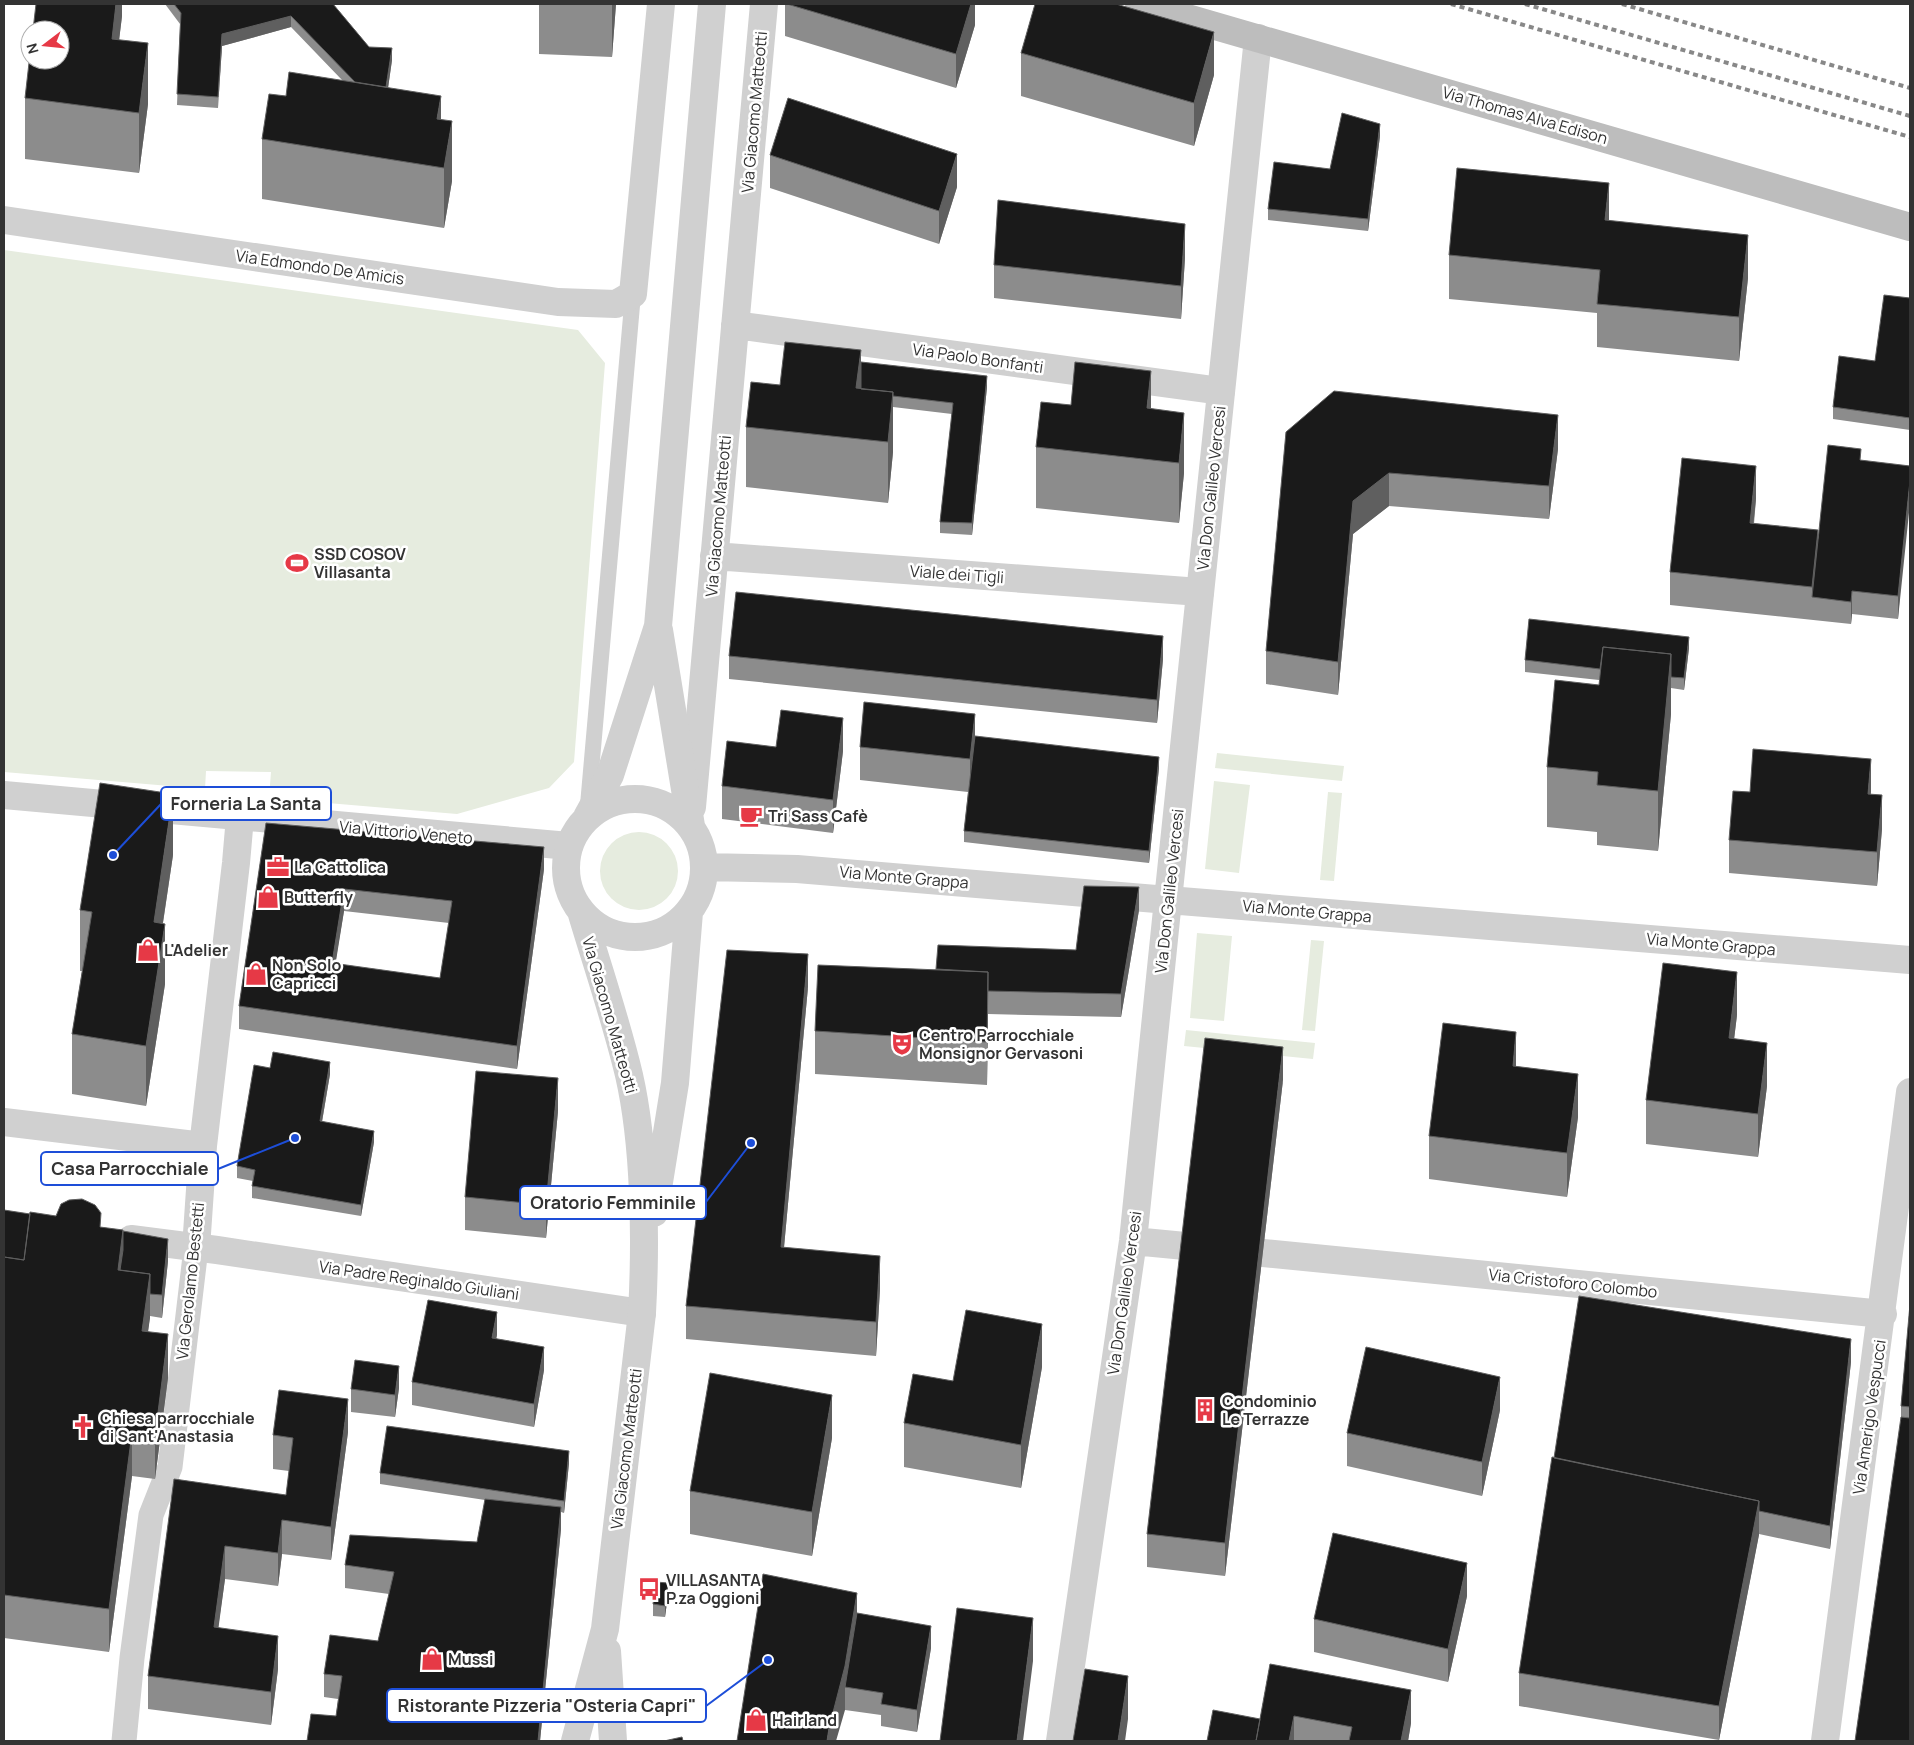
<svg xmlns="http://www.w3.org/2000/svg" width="1914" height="1745" font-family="Manrope,sans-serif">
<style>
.green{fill:#e6ecdf}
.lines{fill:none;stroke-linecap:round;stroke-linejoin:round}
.service{stroke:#d0d0d0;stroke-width:16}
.pedestrian{stroke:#d0d0d0;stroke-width:25}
.minor{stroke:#d0d0d0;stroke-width:28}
.tertiary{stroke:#d0d0d0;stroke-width:28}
.secondary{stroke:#bdbdbd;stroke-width:28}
.rail{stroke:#888;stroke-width:4;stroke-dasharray:5 4;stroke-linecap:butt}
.wall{fill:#8c8c8c;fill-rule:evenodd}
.shaded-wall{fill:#5f5f5f}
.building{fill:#1a1a1a;stroke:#5f5f5f;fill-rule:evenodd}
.labels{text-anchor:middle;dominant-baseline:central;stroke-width:5;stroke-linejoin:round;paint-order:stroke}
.street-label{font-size:16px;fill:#333;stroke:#fff}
.poi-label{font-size:16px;font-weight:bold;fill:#333;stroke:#fff;text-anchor:start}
.leader{fill:none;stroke:#1d4ed8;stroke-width:2}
.callout-dot{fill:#1d4ed8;stroke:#fff;stroke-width:2}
.callout{fill:#fff;stroke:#1d4ed8;stroke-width:2}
.callout-label{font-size:18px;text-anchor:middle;font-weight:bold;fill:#333}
</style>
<rect width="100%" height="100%" fill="#fff"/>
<path class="green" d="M4,250L578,330L605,363L574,762L549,788L457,814L269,798L271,772L206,771L205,789L4,772Z
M1217,753L1344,766L1342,781L1215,768Z
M1214,781L1250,785L1239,873L1205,869Z
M1328,792L1342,793L1334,881L1320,880Z
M600 871a39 39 0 1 1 78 0a39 39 0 1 1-78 0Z
M1197,933L1232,936L1224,1021L1190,1018Z
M1311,940L1324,941L1315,1031L1302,1030Z
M1186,1030L1315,1043L1313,1059L1184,1046Z"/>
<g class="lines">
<path class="service" d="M588,805L633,294"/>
<path class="pedestrian" d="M124,1741L132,1658L151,1515L170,1467L196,1248"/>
<path class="minor" d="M4,220L558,302L616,304L633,294L661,4
M735,325L1221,391
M714,556L1200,592
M4,795L569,846
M692,807L764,4
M4,1122L203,1146
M131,1239L217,1250L642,1313
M1133,1241L1185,1246
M196,1248L203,1146L236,863L240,817
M1263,1253L1883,1314
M1060,1741L1133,1241L1168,900L1910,960
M1825,1741L1910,1092"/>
<path class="tertiary" d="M659,630L691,826
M566 868a69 69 0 1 1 138 0a69 69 0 1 1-138 0Z
M587,817L610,775L658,626L712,4
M704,867L797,869L1168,900L1258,38
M654,1213L675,1083L689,912
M607,1651L613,1741
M575,1741L605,1629L642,1313C646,1240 645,1145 629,1075C616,1020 597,965 581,911"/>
<path class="secondary" d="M1139,4L1910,227"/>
<path class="rail" d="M1451,4L1910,137
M1525,4L1910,116
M1622,4L1910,88"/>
</g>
<path class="wall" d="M122,4V16L119,40L148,104L139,173L25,159V98Z
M165,4H333L369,47L392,60L388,88L441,120L452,181L444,228L262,199V139L286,96L342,80L291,27L222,46L218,108L177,105L180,24Z
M539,4H616L612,57L539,54Z
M785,4H975V25L956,88L785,36Z
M1021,53L1214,75L1194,146L1021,96Z
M1380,136L1368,231L1268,220V209L1330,169Z
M770,155L957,187L939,244L770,188Z
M1609,221L1748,278L1739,361L1597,347V313L1449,299V255Z
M1185,258L1181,319L994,298V265Z
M1910,298V430L1833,419V407L1875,361Z
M861,362L987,387L972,535L940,533V522L952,414L893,407V452L888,503L746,487V427L780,385Z
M1151,409L1184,473L1179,523L1036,508V447Z
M1286,432L1558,449L1549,519L1389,506L1353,534L1338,695L1266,684V651Z
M1861,461L1910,466L1898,619L1852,614L1851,624L1670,605V572L1756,499L1754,524L1818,540Z
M1689,648L1684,690L1671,688V714L1658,851L1597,845V832L1547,827V767L1599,685V680L1525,672V660Z
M729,656L1163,659L1157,723L729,679Z
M975,736L1159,768L1149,863L964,842V831L968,792L860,780V747Z
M776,747L843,751L833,833L722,819V786Z
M1750,792L1871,794L1882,829L1877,886L1729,873V840Z
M266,823L544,869L517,1069L239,1029V1006ZM344,911L449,923L440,978L335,964Z
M173,855L163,923L165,984L146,1106L72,1094V1034L82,971H80V910Z
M1139,910L1121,1017L988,1014L987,1085L815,1074V1031L936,969L1076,950Z
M808,987L784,1247L880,1289L876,1356L686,1339V1306Z
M1737,1015L1734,1039L1767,1086L1758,1157L1646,1144V1100Z
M1516,1066L1578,1117L1567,1197L1429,1179V1136Z
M270,1068L330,1074L322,1122L374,1142L361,1216L252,1198V1186L253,1181L237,1178V1166Z
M1283,1080L1225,1576L1147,1567V1534Z
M558,1111L546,1238L465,1230V1197Z
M4,1210L123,1231L168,1261L162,1318L150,1316L148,1331L168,1378L155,1479L132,1476L109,1652L4,1638Z
M1910,1304V1741L1901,1417V1406Z
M497,1335L496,1338L544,1370L534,1427L412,1405V1382Z
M1851,1362L1830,1549L1759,1534L1719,1740L1519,1706V1673L1554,1458Z
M1042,1367L1021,1488L904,1467V1423L953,1381Z
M399,1388L395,1417L351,1412V1389Z
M1500,1410L1482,1496L1347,1466V1433Z
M348,1432L331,1560L282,1554L278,1586L225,1579L218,1628L278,1669L271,1725L148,1709V1676L174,1479L286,1495L289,1471L273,1469V1435Z
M832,1438L812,1556L690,1534V1491Z
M569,1463L564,1513L561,1512V1529L540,1741H307L336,1716L338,1699L324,1697V1674L378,1641L389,1594L345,1588V1565L477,1542L485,1500L380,1484V1473Z
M668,1595L665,1617L653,1616V1604Z
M1467,1596L1448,1682L1314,1652V1619Z
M857,1613L931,1648L917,1732L881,1726V1715L845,1710L737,1741Z
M1270,1664L1411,1723L1408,1741H1207L1260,1719Z"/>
<path class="shaded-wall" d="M116,4H122V16L112,99V39Z
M612,4H616L612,57Z
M971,4H975V25L956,88V54Z
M291,16V27L222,46L218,108L222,34Z
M1214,32V75L1194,146V103Z
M148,43V104L139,173V113Z
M392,48V60L386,102V91Z
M441,96V156L437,119Z
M452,121V181L444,228V168Z
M1380,124V136L1368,231V219Z
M957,154V187L939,244V211Z
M1609,183V226L1605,220Z
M1185,224V258L1181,319V286Z
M1748,235V278L1739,361V317Z
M861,350V411L856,388Z
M1151,371V431L1147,408Z
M987,376V387L972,535V523Z
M893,392V452L888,503V442Z
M1184,413V473L1179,523V463Z
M1558,415V449L1549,519V486Z
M1756,466V499L1750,556V523Z
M1389,473V506L1353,534L1338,695V662L1353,501Z
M1910,481V503L1898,619V596Z
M1818,530V564L1812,597V587Z
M1852,591V614L1851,624V602Z
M1163,636V659L1157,723V700Z
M1689,637V648L1684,690V678Z
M1671,654V714L1658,851V791Z
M975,714V748L970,792V759Z
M843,718V751L833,833V800Z
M1159,757V768L1149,863V851Z
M1871,759V792L1868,827V794Z
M173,794V855L154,982V922Z
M1882,795V829L1877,886V852Z
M544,847V869L517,1069V1046Z
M1139,887V910L1121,1017V994Z
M344,889V911L332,986V963Z
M165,924V984L146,1106V1046Z
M808,954V987L781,1280V1247Z
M988,972V1015L987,1085V1042Z
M1737,972V1015L1729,1081V1038Z
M1516,1032V1075L1513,1066Z
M1767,1043V1086L1758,1157V1114Z
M1283,1047V1080L1225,1576V1543Z
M330,1062V1074L320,1133V1121Z
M1578,1074V1117L1567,1197V1153Z
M558,1078V1111L546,1238V1205Z
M374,1131V1142L361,1216V1205Z
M123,1230V1273L118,1270Z
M168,1239V1261L162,1318V1295Z
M880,1256V1289L876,1356V1322Z
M150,1274V1318L142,1374V1331Z
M497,1312V1335L492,1360V1338Z
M1042,1324V1367L1021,1488V1445Z
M168,1334V1378L155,1479V1436Z
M1851,1339V1362L1830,1549V1526Z
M544,1347V1370L534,1427V1404Z
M399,1366V1388L395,1417V1395Z
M1500,1377V1410L1482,1496V1462Z
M832,1395V1438L812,1556V1512Z
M348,1399V1432L331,1560V1527Z
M132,1433V1476L109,1652V1609Z
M569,1451V1463L564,1513V1501Z
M1759,1501V1535L1719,1740V1706Z
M561,1507V1529L540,1741H538Z
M282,1520V1554L278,1586V1553Z
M225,1546V1579L214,1661V1627Z
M1467,1563V1596L1448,1682V1649Z
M668,1583V1595L665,1617V1606Z
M857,1593V1636L845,1687V1710L836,1741H827L829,1728Z
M1033,1618V1661L1023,1741H1017Z
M931,1626V1648L917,1732V1710Z
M278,1636V1669L271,1725V1692Z
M1128,1676V1719L1125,1741H1118Z
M1411,1690V1723L1408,1741H1401Z
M1294,1716V1741H1289Z"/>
<path class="building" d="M36,4H116L112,39L148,43L139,113L25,98L30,54V60H60V30H33Z
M174,4H333L369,47L392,48L386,87L355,82L291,16L222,34L218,97L177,94L181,13Z
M787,4H971L956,54Z
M1035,4H1116L1214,32L1194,103L1021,53Z
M289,72L441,96L437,119L452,121L444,168L262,139L269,94L286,96Z
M788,98L957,154L939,211L770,155Z
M1342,113L1380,124L1368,219L1268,209L1274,162L1330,169Z
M1457,168L1609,183L1605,220L1748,235L1739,317L1597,304L1600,270L1449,255Z
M998,200L1185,224L1181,286L994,265Z
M1884,295L1910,298V418L1833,407L1839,356L1875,361Z
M785,342L861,350L856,388L893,392L888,442L746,427L751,382L780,385Z
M861,362L987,376L972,523L940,522L953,403L893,396V392L861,389Z
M1075,362L1151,371L1147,408L1184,413L1179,463L1036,447L1041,402L1071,405Z
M1334,391L1558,415L1549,486L1389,473L1353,501L1338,662L1266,651L1286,432Z
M1828,445L1861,449L1860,460L1910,466V481L1898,596L1852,591L1851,602L1812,597Z
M1682,458L1756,466L1750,523L1818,530L1812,587L1670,572Z
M736,592L1163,636L1157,700L729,656Z
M1529,619L1689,637L1684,678L1671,677V654L1603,647L1600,669L1525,660Z
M1603,647L1671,654L1658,791L1597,785L1598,772L1547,767L1555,680L1599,685Z
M864,702L975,714L970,759L860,747Z
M781,710L843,718L833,800L722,786L727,741L776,747Z
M975,736L1159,757L1149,851L964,831Z
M1753,749L1871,759L1868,794L1882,795L1877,852L1729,840L1733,791L1750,792Z
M100,783L173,794L154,922L165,924L146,1046L72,1034L92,912L80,910Z
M266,823L544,847L517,1046L239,1006ZM344,889L452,901L440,978L332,963Z
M1084,886L1139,887L1121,994L988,991V972L936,969L938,945L1076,950Z
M727,950L808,954L781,1247L880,1256L876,1322L686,1306Z
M1663,963L1737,972L1729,1038L1767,1043L1758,1114L1646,1100Z
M818,965L988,972L987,1042L815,1031Z
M1443,1023L1516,1032L1513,1066L1578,1074L1567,1153L1429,1136Z
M1205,1038L1283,1047L1225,1543L1147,1534Z
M273,1052L330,1062L320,1121L374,1131L361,1205L252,1186L255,1170L237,1166L254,1065L270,1068Z
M476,1071L558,1078L546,1205L465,1197Z
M82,1199L95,1205L101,1213L100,1227L123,1230L118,1270L150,1274L142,1331L168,1334L155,1436L132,1433L109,1609L4,1595V1257L24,1260L30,1212L56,1216L61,1204L69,1200Z
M4,1210L30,1214L24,1260L4,1257Z
M123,1231L168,1239L162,1295L150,1294V1274L120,1270L123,1250Z
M1579,1296L1851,1339L1830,1526L1759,1511V1501L1554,1458Z
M428,1300L497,1312L492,1338L544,1347L534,1404L412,1382Z
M1910,1304V1407L1901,1406Z
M966,1310L1042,1324L1021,1445L904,1423L913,1374L953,1381Z
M1366,1347L1500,1377L1482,1462L1347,1433Z
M355,1360L399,1366L395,1395L351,1389Z
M710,1373L832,1395L812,1512L690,1491Z
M279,1390L348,1399L331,1527L282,1520L278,1553L225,1546L214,1627L278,1636L271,1692L148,1676L174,1479L286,1495L293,1438L273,1435Z
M1901,1417L1910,1418V1741H1855Z
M387,1426L569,1451L564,1501L380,1473Z
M1552,1457L1759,1501L1719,1706L1519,1673Z
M485,1499L561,1507L538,1741H307L311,1714L336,1716L342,1676L324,1674L330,1635L378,1641L394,1572L345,1565L350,1535L477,1542Z
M1333,1533L1467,1563L1448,1649L1314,1619Z
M763,1574L857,1593L845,1666L829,1728L827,1741H737Z
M656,1582L668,1583L665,1606L653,1604Z
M957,1608L1033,1618L1017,1741H940Z
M857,1613L931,1626L917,1710L881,1704L883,1693L845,1687Z
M1270,1664L1411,1690L1401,1741H1349L1352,1727L1294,1716L1289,1741H1256Z
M1085,1669L1128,1676L1118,1741H1073Z
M1213,1710L1260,1719L1256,1741H1207Z
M682,1737L683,1741H664Z"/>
<defs>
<symbol id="stadium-bare" viewBox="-9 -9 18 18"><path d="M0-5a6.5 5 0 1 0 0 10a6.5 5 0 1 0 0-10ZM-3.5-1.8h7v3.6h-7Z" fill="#e63946" stroke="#fff" stroke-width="2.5" paint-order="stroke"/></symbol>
<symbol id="cafe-bare" viewBox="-9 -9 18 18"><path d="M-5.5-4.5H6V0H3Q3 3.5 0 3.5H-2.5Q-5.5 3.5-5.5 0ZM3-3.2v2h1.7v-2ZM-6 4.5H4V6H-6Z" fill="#e63946" stroke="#fff" stroke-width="2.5" paint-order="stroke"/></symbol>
<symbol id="office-bare" viewBox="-9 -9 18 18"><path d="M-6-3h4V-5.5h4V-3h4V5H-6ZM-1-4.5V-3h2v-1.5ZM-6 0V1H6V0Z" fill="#e63946" stroke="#fff" stroke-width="2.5" paint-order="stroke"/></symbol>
<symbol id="shop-bare" viewBox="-9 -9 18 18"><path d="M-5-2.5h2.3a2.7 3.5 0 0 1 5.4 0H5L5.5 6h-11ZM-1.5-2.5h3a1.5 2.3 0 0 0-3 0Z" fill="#e63946" stroke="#fff" stroke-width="2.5" paint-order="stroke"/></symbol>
<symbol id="theatre-bare" viewBox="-9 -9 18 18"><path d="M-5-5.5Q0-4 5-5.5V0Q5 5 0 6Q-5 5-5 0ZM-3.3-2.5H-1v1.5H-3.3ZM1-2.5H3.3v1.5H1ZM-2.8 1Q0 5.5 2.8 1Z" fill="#e63946" stroke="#fff" stroke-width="2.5" paint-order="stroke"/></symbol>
<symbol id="building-bare" viewBox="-9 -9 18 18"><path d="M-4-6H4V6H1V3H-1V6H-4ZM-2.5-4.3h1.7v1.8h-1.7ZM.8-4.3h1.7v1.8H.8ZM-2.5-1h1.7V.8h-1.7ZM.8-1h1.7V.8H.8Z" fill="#e63946" stroke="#fff" stroke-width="2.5" paint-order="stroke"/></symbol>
<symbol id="church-bare" viewBox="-9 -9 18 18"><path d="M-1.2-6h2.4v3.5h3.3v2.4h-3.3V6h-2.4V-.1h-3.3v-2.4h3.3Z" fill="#e63946" stroke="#fff" stroke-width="2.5" paint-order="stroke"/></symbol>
<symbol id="bus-bare" viewBox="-9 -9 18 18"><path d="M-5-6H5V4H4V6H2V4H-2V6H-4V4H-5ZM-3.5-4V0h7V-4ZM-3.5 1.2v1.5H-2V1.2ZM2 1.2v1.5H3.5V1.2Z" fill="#e63946" stroke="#fff" stroke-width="2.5" paint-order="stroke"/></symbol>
</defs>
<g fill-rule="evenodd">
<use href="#stadium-bare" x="281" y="547" width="32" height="32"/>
<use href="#cafe-bare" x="735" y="800" width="32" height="32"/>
<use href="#office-bare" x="262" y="851" width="32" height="32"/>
<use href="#shop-bare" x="252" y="881" width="32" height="32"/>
<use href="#shop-bare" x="132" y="934" width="32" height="32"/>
<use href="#shop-bare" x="240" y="958" width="32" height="32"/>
<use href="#theatre-bare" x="886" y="1028" width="32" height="32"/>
<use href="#building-bare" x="1189" y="1394" width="32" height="32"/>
<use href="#church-bare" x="67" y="1411" width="32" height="32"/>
<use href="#bus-bare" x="633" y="1573" width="32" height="32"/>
<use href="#shop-bare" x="416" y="1643" width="32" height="32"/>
<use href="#shop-bare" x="740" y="1704" width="32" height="32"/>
</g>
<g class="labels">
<g class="street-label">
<text transform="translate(754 112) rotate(-85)">Via Giacomo Matteotti</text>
<text transform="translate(1525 115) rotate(16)">Via Thomas Alva Edison</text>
<text transform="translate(320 267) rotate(8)">Via Edmondo De Amicis</text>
<text transform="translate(978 358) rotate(8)">Via Paolo Bonfanti</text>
<text transform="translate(1211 488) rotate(-84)">Via Don Galileo Vercesi</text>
<text transform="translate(718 516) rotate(-85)">Via Giacomo Matteotti</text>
<text transform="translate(957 574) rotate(4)">Viale dei Tigli</text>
<text transform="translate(406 832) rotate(5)">Via Vittorio Veneto</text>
<text transform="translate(904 877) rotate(5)">Via Monte Grappa</text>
<text transform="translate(1169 891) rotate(-84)">Via Don Galileo Vercesi</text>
<text transform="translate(1307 911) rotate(5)">Via Monte Grappa</text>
<text transform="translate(1711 944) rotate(5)">Via Monte Grappa</text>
<text transform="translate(610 1015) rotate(74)">Via Giacomo Matteotti</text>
<text transform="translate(419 1280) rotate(8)">Via Padre Reginaldo Giuliani</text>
<text transform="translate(190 1281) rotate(-84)">Via Gerolamo Bestetti</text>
<text transform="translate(1573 1283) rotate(6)">Via Cristoforo Colombo</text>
<text transform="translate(1124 1293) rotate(-82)">Via Don Galileo Vercesi</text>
<text transform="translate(1869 1417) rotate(-82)">Via Amerigo Vespucci</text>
<text transform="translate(626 1449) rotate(-83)">Via Giacomo Matteotti</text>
</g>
<g class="poi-label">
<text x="314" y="554">SSD COSOV<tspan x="314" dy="18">Villasanta</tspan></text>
<text x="768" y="816">Tri Sass Cafè</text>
<text x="294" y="867">La Cattolica</text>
<text x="284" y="897">Butterfly</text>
<text x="164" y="950">L'Adelier</text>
<text x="272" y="965">Non Solo<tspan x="272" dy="18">Capricci</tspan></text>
<text x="919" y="1035">Centro Parrocchiale<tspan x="919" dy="18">Monsignor Gervasoni</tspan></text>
<text x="1222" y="1401">Condominio<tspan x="1222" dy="18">Le Terrazze</tspan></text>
<text x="100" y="1418">Chiesa parrocchiale<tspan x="100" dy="18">di Sant'Anastasia</tspan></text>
<text x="666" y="1580">VILLASANTA<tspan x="666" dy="18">P.za Oggioni</tspan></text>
<text x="448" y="1659">Mussi</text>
<text x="772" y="1720">Hairland</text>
</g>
</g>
<path class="leader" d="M113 855L161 804M295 1138L218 1169M751 1143L706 1202M768 1660L706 1706"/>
<g class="callout-dot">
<circle cx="113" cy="855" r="5"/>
<circle cx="295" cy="1138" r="5"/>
<circle cx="751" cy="1143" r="5"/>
<circle cx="768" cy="1660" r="5"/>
</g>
<g class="callout">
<rect x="161" y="787" width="170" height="33" rx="5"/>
<rect x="41" y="1152" width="177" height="33" rx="5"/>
<rect x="520" y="1186" width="186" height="33" rx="5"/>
<rect x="387" y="1689" width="319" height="33" rx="5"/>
</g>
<g class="callout-label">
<text x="246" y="810">Forneria La Santa</text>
<text x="130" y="1175">Casa Parrocchiale</text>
<text x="613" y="1209">Oratorio Femminile</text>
<text x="547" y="1712">Ristorante Pizzeria "Osteria Capri"</text>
</g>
<rect width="1914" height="1745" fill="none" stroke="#333333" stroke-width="10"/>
<g transform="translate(45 45) rotate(254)"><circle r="24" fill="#ffffff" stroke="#adadad"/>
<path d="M0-4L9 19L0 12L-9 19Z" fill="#e63946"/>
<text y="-8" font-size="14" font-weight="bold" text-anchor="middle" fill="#333333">N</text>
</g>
</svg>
